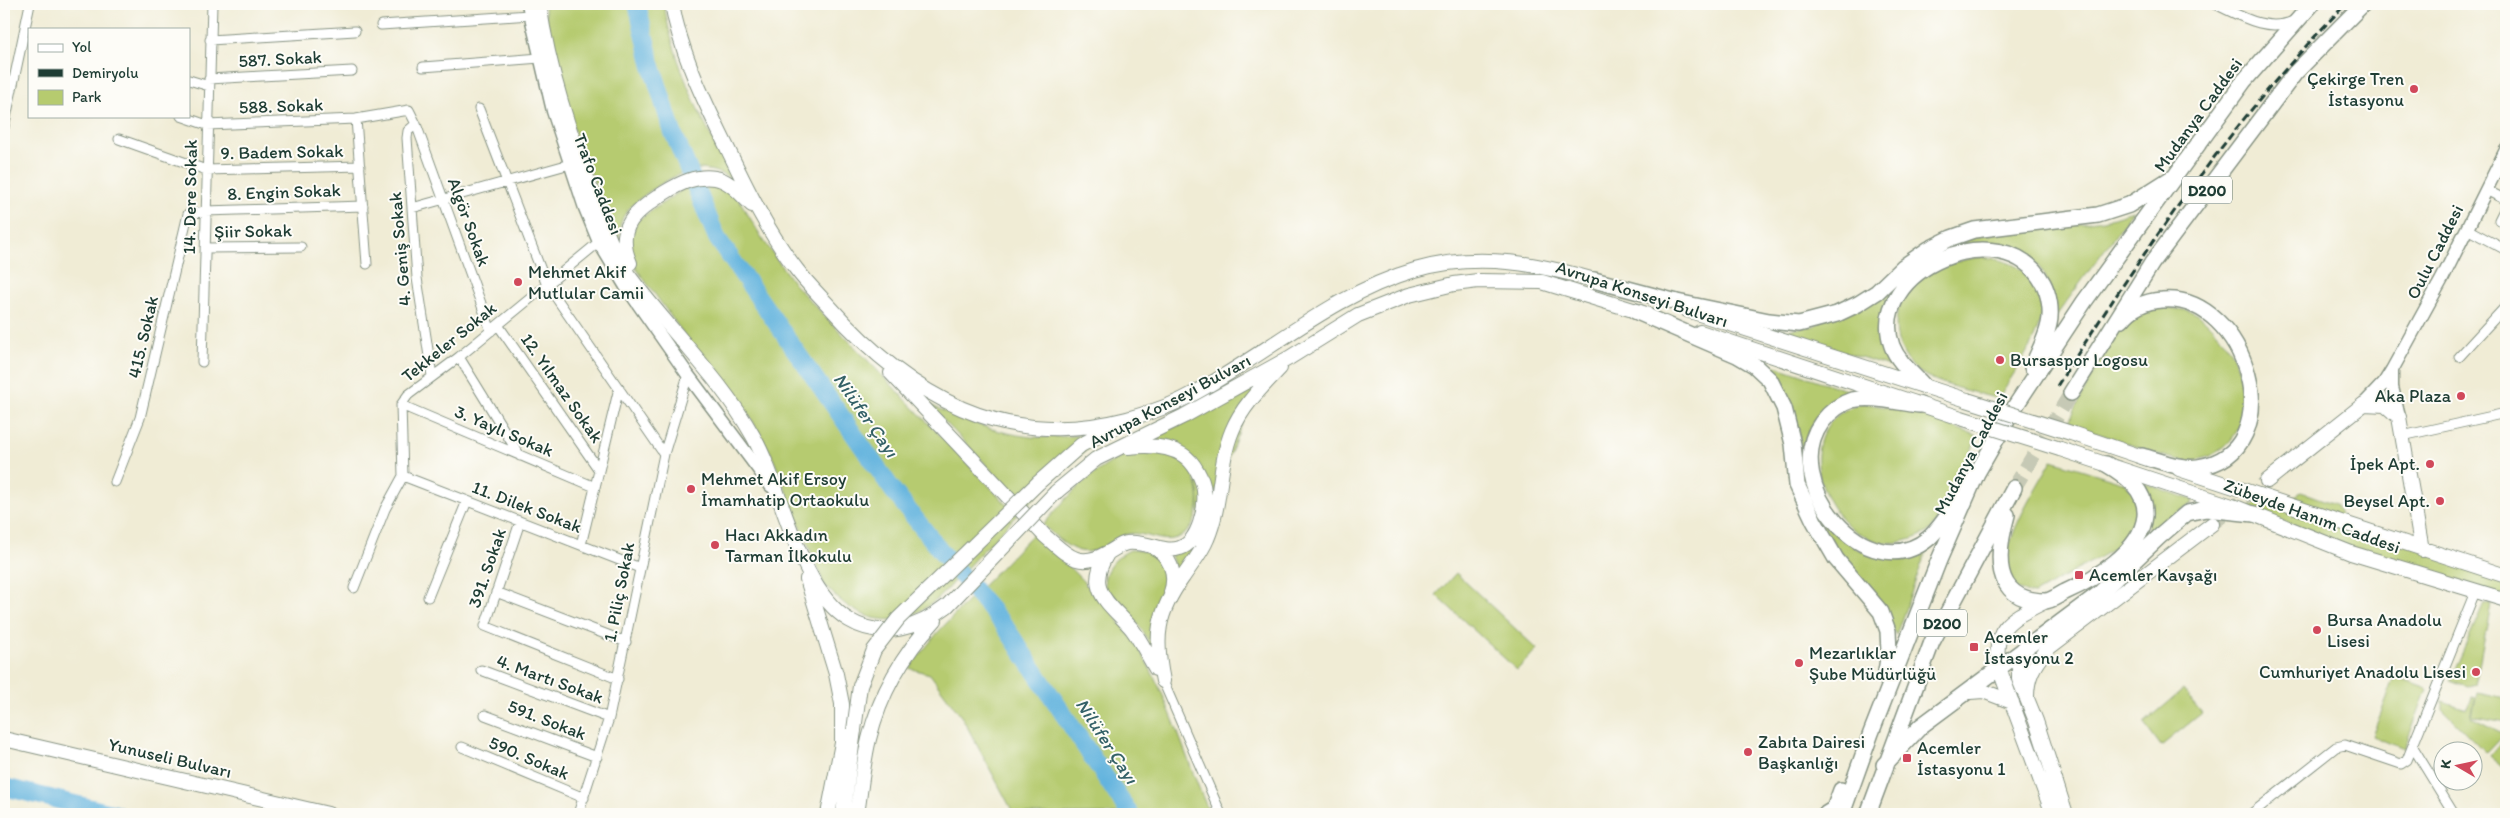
<svg xmlns="http://www.w3.org/2000/svg" width="2510" height="818" font-family="Itim,sans-serif">
<style>
.green{fill:#b6cb6f;stroke:#6a8452}
.lines{fill:none;stroke-linecap:round;stroke-linejoin:round}
.river{stroke:#64b4de;stroke-width:18}
.primary-tunnel{stroke:#c6c9b5;stroke-width:14;stroke-dasharray:14 7;stroke-linecap:butt}
.highway-tunnel{stroke:#c6c9b5;stroke-width:15;stroke-dasharray:15 8;stroke-linecap:butt}
.street-casing{stroke:#889484;stroke-width:11}
.secondary-casing{stroke:#889484;stroke-width:15}
.primary-casing{stroke:#889484;stroke-width:16}
.highway-casing{stroke:#889484;stroke-width:18}
.street{stroke:#fff;stroke-width:9}
.secondary{stroke:#fff;stroke-width:12}
.primary{stroke:#fff;stroke-width:14}
.highway{stroke:#fff;stroke-width:15}
.rail{stroke:#1f3d34;stroke-width:3;stroke-dasharray:8 4;stroke-linecap:butt}
.primary-bridge-casing{stroke:#889484;stroke-width:16;stroke-linecap:butt}
.primary-bridge{stroke:#fff;stroke-width:14}
.poi-dot{fill:#d1495b;stroke:#fdfcf7;stroke-width:2}
.labels{text-anchor:middle;dominant-baseline:central;stroke-width:4;stroke-linejoin:round;paint-order:stroke}
.shield{fill:#fdfcf7;stroke:#62766e;stroke-width:1}
.shield-label{font-size:16px;font-weight:bold;fill:#1f3d34}
.street-label{font-size:18px;fill:#1f3d34;stroke:#fdfcf7}
.poi-label{font-size:18px;fill:#1f3d34;stroke:#fdfcf7;text-anchor:start}
.water-label{font-size:19px;font-style:italic;fill:#346167;stroke:#fdfcf7}
</style>
<rect width="100%" height="100%" fill="#fdfcf7"/>
<filter id="ink" filterUnits="userSpaceOnUse"><feTurbulence type="fractalNoise" baseFrequency=".02" numOctaves="2"/><feDisplacementMap in="SourceGraphic" scale="10" xChannelSelector="R" yChannelSelector="G"/><feConvolveMatrix kernelMatrix="1 2 1 2 8 2 1 2 1" color-interpolation-filters="sRGB"/></filter>
<filter id="wash" filterUnits="userSpaceOnUse"><feTurbulence type="fractalNoise" baseFrequency=".0096" numOctaves="4" result="noise"/><feDisplacementMap in="SourceGraphic" scale="20" xChannelSelector="R" yChannelSelector="G"/><feGaussianBlur stdDeviation="1.12" result="paint"/><feColorMatrix in="noise" values="0 0 0 0 0 0 0 0 0 0 0 0 0 0 0 0 0 1.4 0 .05"/><feComposite in="paint" operator="in"/></filter>
<g filter="url(#wash)">
<rect width="100%" height="100%" fill="#f0ecd5"/>
<path class="green" d="M544,4H664C674,66 704,127 736,181C724,175 713,169 699,169C680,169 639,196 627,211C619,221 619,233 619,244L575,133L559,79Z
M702,182L717,184L738,198L762,238L794,284L1017,515C999,534 981,552 964,571C953,581 943,595 931,604C891,633 854,619 824,584L771,453L748,413L683,333L638,271L630,254V237L638,220L685,188Z
M2133,211L2056,316C2053,303 2051,286 2044,274C2033,254 2003,251 1982,244L1893,291L1885,306L1883,335L1886,347L1898,369L1779,331L1814,326L1927,256L1960,240L1990,234L2104,220Z
M1981,257C2006,259 2031,268 2039,294C2041,301 2043,310 2041,317C2035,346 2013,373 1998,399C1975,392 1937,385 1918,371C1908,364 1899,348 1897,336C1889,285 1939,262 1981,257Z
M2163,307C2172,309 2184,309 2193,312C2202,316 2209,324 2216,331C2244,362 2260,421 2220,450C2211,456 2199,461 2188,461C2172,460 2156,453 2140,448C2116,440 2092,431 2068,423C2082,398 2107,339 2127,321C2136,313 2150,309 2163,307Z
M1757,360L1852,392C1821,407 1793,437 1806,474C1809,484 1814,493 1818,502C1828,523 1841,543 1863,551C1873,555 1915,547 1928,546L1896,635L1824,529L1803,482L1799,431L1791,403L1775,378Z
M1256,388L1215,492L1204,534L1177,576L1171,555L1200,529L1197,465L1141,442L1212,411Z
M1863,403L1909,411L1978,436C1967,458 1944,516 1929,531C1924,535 1915,538 1908,540C1833,564 1773,426 1863,403Z
M928,404C960,419 995,433 1031,437C1051,439 1088,432 1103,439L1080,455L1026,506Z
M1137,450C1153,450 1175,453 1187,466C1204,484 1203,529 1177,538C1161,544 1144,531 1128,534C1117,536 1111,543 1101,548C1077,560 1060,540 1043,525C1070,493 1097,465 1137,450Z
M2052,460L2125,483L2135,494L2141,510L2130,540L2034,594C2025,592 2015,590 2010,582C1993,552 2037,488 2052,460Z
M2140,482L2193,500L2192,505L2177,512L2155,532L2148,528Z
M2301,492L2335,504L2342,518L2288,501Z
M2254,498L2506,576V599L2379,558L2251,509Z
M1035,532C1069,569 1110,603 1137,646C1170,698 1185,759 1210,814H1014L963,719L930,674L909,668L939,631Z
M1130,550C1157,549 1172,566 1164,593C1161,603 1156,613 1154,623C1152,631 1153,641 1152,650C1148,641 1144,632 1137,623C1129,614 1116,607 1109,596C1096,577 1113,558 1130,550Z
M1456,573L1537,649L1517,670L1436,595Z
M2484,603L2491,605L2475,685L2467,687L2450,681Z
M2395,677L2427,689L2404,749L2372,736Z
M2183,690L2202,713L2161,746L2144,723Z
M2477,693L2506,699V722L2472,716Z
M2471,697L2475,698L2471,717L2504,734L2486,753L2442,709V701L2467,709Z
M2506,736V771L2490,756Z"/>
<g class="lines">
<path class="river" d="M637,4L651,63L672,130L717,238L894,492L948,560L1004,625L1130,814
M4,787L116,814"/>
</g>
</g>
<g filter="url(#ink)">
<g class="lines">
<path class="primary-tunnel" d="M2212,524L2267,481"/>
<path class="highway-tunnel" d="M2014,488L2071,393"/>
<defs>
<path id="street" d="M2215,4C2239,15 2266,33 2293,21
M381,25L530,15
M210,40L355,31
M423,67L540,58
M209,79L352,71
M189,80L209,86
M479,109L546,283L664,454
M181,116L207,125L356,119L409,110L416,124L491,331
M356,119L367,264
M416,124L408,131L407,138L417,278L432,376
M4,127L30,4
M119,139L206,170L360,166
M2486,190L2506,200
M2506,206L2499,220L2506,224
M412,208L570,164
M2467,229L2506,250
M205,248L301,247
M498,325L599,470
M459,357L520,456
M2459,357L2506,306
M202,362L212,4
M401,405L595,487
M2402,436L2506,413
M403,476L640,568
M115,482L140,418L188,214L205,211L363,206
M520,522L485,626L618,679
M581,545L619,388
M354,588L385,509L403,476L401,405L408,395L459,357L599,242
M496,592L626,642
M428,597L467,501
M481,670L609,718
M1163,681L1221,814
M485,715L597,757
M462,747L584,798
M2413,747L2454,814
M578,814L609,718L664,454L688,375
M2251,814L2336,747L2345,745L2401,764L2407,760L2475,592"/>
<path id="secondary" d="M528,4L553,111L585,208L599,242L625,285L688,375L771,486
M2392,370V387L2399,417
M2364,404L2384,383L2392,370L2442,279L2506,150"/>
<path id="primary" d="M539,4C549,71 570,135 594,198C604,224 613,254 629,276C669,330 720,377 753,436C783,488 797,589 849,620C882,640 919,628 947,606
M672,4C680,49 700,92 720,133C743,180 765,229 797,270C807,283 818,294 829,306C910,397 1004,451 1127,419C1149,413 1169,407 1189,396C1265,356 1332,294 1415,270C1479,251 1542,264 1604,283
M630,263C614,227 636,211 664,193C680,183 696,175 715,178C730,180 742,196 752,205
M1687,310L1967,400
M1700,332L1961,418
M891,373L1045,536C1066,554 1078,570 1107,553C1114,550 1120,544 1127,543C1145,540 1163,554 1180,548C1199,542 1206,508 1204,491C1203,479 1194,462 1183,455C1168,445 1145,445 1128,447
M2071,433L2151,460
M2060,449L2238,508L2351,553L2506,600
M2179,469L2506,576
M2267,481L2364,404L2385,405L2399,417L2422,550
M1038,483L1081,445L1115,427
M1056,492L1096,459L1184,416L1289,358L1358,315L1409,295L1454,284L1478,281L1542,282L1646,314
M1153,547C1170,555 1177,574 1171,592
M1107,554C1084,591 1110,603 1132,629C1141,641 1148,656 1156,669
M807,579L836,674L842,704V743L828,814
M2046,601C2013,618 1991,625 1999,668L2053,814
M2024,648L2019,658V679L2036,721L2066,814
M1163,681C1154,637 1157,613 1183,577C1191,565 1202,552 1207,539C1222,504 1218,465 1232,431C1242,406 1262,387 1280,368
M1970,692L1983,691L2012,702
M2027,697C2027,677 2033,666 2046,650L2212,524
M4,739L328,814
M843,814L854,730
M857,814C861,789 863,763 869,739C880,694 904,653 935,620"/>
<path id="highway" d="M1594,280L1677,302L1769,321L1799,324L1837,314L1858,304L1877,292L1903,267L1929,249L1951,238L1974,230L2098,215L2129,205L2170,179
M1635,311L1737,355L1754,365L1770,380L1784,408L1793,444L1797,485L1814,521L1836,559L1881,612L1888,631L1889,652L1885,678
M2122,320C2132,307 2145,301 2162,300C2247,292 2294,453 2198,467C2181,470 2158,460 2142,456
M1923,385C1912,373 1898,362 1892,346C1865,269 2004,211 2043,283C2049,294 2052,311 2049,324C2046,339 2038,353 2032,367
M2071,393L2152,263L2295,73L2363,4
M1920,405C1898,403 1873,395 1852,400C1839,404 1830,412 1822,422C1778,482 1867,590 1929,538C1941,527 1950,512 1959,499
M2007,515C1997,551 1990,601 2045,601C2051,601 2059,595 2065,592C2094,579 2141,552 2145,516C2147,490 2125,475 2106,464
M1884,765L1921,726L2100,593L2159,537L2187,513L2206,509L2254,514
M1826,814L1834,809L1841,790
M1842,814L1871,733L1939,560L1977,473L2016,405L2084,302L2244,81L2312,4
M1868,814L1932,642L2014,488"/>
</defs>
<use href="#street" class="street-casing"/>
<use href="#secondary" class="secondary-casing"/>
<use href="#primary" class="primary-casing"/>
<use href="#highway" class="highway-casing"/>
<use href="#street" class="street"/>
<use href="#secondary" class="secondary"/>
<use href="#primary" class="primary"/>
<use href="#highway" class="highway"/>
<path class="rail" d="M2057,386C2144,251 2233,118 2346,4"/>
<defs>
<path id="primary-bridge" d="M1967,400L2071,433
M1961,418L2060,449
M947,606L1056,492
M854,730L860,686L874,650L898,619L1038,483"/>
</defs>
<use href="#primary-bridge" class="primary-bridge-casing"/>
<use href="#primary-bridge" class="primary-bridge"/>
</g>
</g>
<g class="poi-dot">
<circle cx="2414" cy="89" r="5"/>
<circle cx="518" cy="282" r="5"/>
<circle cx="2000" cy="360" r="5"/>
<circle cx="2461" cy="396" r="5"/>
<circle cx="2430" cy="464" r="5"/>
<circle cx="691" cy="489" r="5"/>
<circle cx="2440" cy="501" r="5"/>
<circle cx="715" cy="545" r="5"/>
<rect x="2074" y="570" width="10" height="10" rx="2.5"/>
<circle cx="2317" cy="630" r="5"/>
<rect x="1969" y="642" width="10" height="10" rx="2.5"/>
<circle cx="1799" cy="663" r="5"/>
<circle cx="2476" cy="672" r="5"/>
<circle cx="1748" cy="752" r="5"/>
<rect x="1902" y="753" width="10" height="10" rx="2.5"/>
</g>
<g class="labels">
<g class="shield">
<rect x="2182" y="176.5" width="50" height="27" rx="4"/>
<rect x="1917" y="609.5" width="50" height="27" rx="4"/>
</g>
<g class="shield-label">
<text x="2207" y="190">D200</text>
<text x="1942" y="623">D200</text>
</g>
<g class="street-label">
<text transform="translate(280 59) rotate(-3)">587. Sokak</text>
<text transform="translate(281 106) rotate(-2)">588. Sokak</text>
<text transform="translate(2198 115) rotate(-54)">Mudanya Caddesi</text>
<text transform="translate(282 152) rotate(-1)">9. Badem Sokak</text>
<text transform="translate(598 184) rotate(69)">Trafo Caddesi</text>
<text transform="translate(284 192) rotate(-2)">8. Engin Sokak</text>
<text transform="translate(190 197) rotate(-89)">14. Dere Sokak</text>
<text transform="translate(469 222) rotate(70)">Algör Sokak</text>
<text transform="translate(253 231) rotate(-1)">Şiir Sokak</text>
<text transform="translate(400 249) rotate(-95)">4. Geniş Sokak</text>
<text transform="translate(2435 252) rotate(-63)">Oulu Caddesi</text>
<text transform="translate(1642 294) rotate(18)">Avrupa Konseyi Bulvarı</text>
<text transform="translate(143 337) rotate(-77)">415. Sokak</text>
<text transform="translate(449 342) rotate(-39)">Tekkeler Sokak</text>
<text transform="translate(562 388) rotate(55)">12. Yılmaz Sokak</text>
<text transform="translate(1170 401) rotate(-28)">Avrupa Konseyi Bulvarı</text>
<text transform="translate(504 431) rotate(23)">3. Yaylı Sokak</text>
<text transform="translate(1971 453) rotate(-62)">Mudanya Caddesi</text>
<text transform="translate(527 507) rotate(21)">11. Dilek Sokak</text>
<text transform="translate(2312 516) rotate(20)">Zübeyde Hanım Caddesi</text>
<text transform="translate(487 568) rotate(-71)">391. Sokak</text>
<text transform="translate(619 592) rotate(-79)">1. Piliç Sokak</text>
<text transform="translate(550 679) rotate(20)">4. Martı Sokak</text>
<text transform="translate(547 720) rotate(21)">591. Sokak</text>
<text transform="translate(170 758) rotate(13)">Yunuseli Bulvarı</text>
<text transform="translate(529 758) rotate(23)">590. Sokak</text>
</g>
<g class="poi-label">
<text x="2404" y="79" text-anchor="end">Çekirge Tren<tspan x="2404" dy="21">İstasyonu</tspan></text>
<text x="528" y="272">Mehmet Akif<tspan x="528" dy="21">Mutlular Camii</tspan></text>
<text x="2010" y="360">Bursaspor Logosu</text>
<text x="2451" y="396" text-anchor="end">Aka Plaza</text>
<text x="2420" y="464" text-anchor="end">İpek Apt.</text>
<text x="701" y="479">Mehmet Akif Ersoy<tspan x="701" dy="21">İmamhatip Ortaokulu</tspan></text>
<text x="2430" y="501" text-anchor="end">Beysel Apt.</text>
<text x="725" y="535">Hacı Akkadın<tspan x="725" dy="21">Tarman İlkokulu</tspan></text>
<text x="2089" y="575">Acemler Kavşağı</text>
<text x="2327" y="620">Bursa Anadolu<tspan x="2327" dy="21">Lisesi</tspan></text>
<text x="1984" y="637">Acemler<tspan x="1984" dy="21">İstasyonu 2</tspan></text>
<text x="1809" y="653">Mezarlıklar<tspan x="1809" dy="21">Şube Müdürlüğü</tspan></text>
<text x="2466" y="672" text-anchor="end">Cumhuriyet Anadolu Lisesi</text>
<text x="1758" y="742">Zabıta Dairesi<tspan x="1758" dy="21">Başkanlığı</tspan></text>
<text x="1917" y="748">Acemler<tspan x="1917" dy="21">İstasyonu 1</tspan></text>
</g>
<g class="water-label">
<text transform="translate(866 415) rotate(55)">Nilüfer Çayı</text>
<text transform="translate(1107 741) rotate(57)">Nilüfer Çayı</text>
</g>
</g>
<rect width="2510" height="818" fill="none" stroke="#fdfcf7" stroke-width="20"/>
<rect x="28" y="28" width="162" height="90" fill="#fdfcf7" stroke="#a4b0a9"/>
<rect x="38" y="44" width="25" height="8" fill="#ffffff" stroke="#a4b0a9"/>
<text x="72" y="52" font-size="15" fill="#1f3d34">Yol</text>
<rect x="38" y="69" width="25" height="8" fill="#1f3d34" stroke="#a4b0a9"/>
<text x="72" y="78" font-size="15" fill="#1f3d34">Demiryolu</text>
<rect x="38" y="90" width="25" height="15" fill="#b6cb6f" stroke="#a4b0a9"/>
<text x="72" y="102" font-size="15" fill="#1f3d34">Park</text>
<g transform="translate(2458 766) rotate(279)"><circle r="24" fill="#fdfcf7" stroke="#a4b0a9"/>
<path d="M0-4L9 19L0 12L-9 19Z" fill="#d1495b"/>
<text y="-8" font-size="14" font-weight="bold" text-anchor="middle" fill="#1f3d34">K</text>
</g>
</svg>
